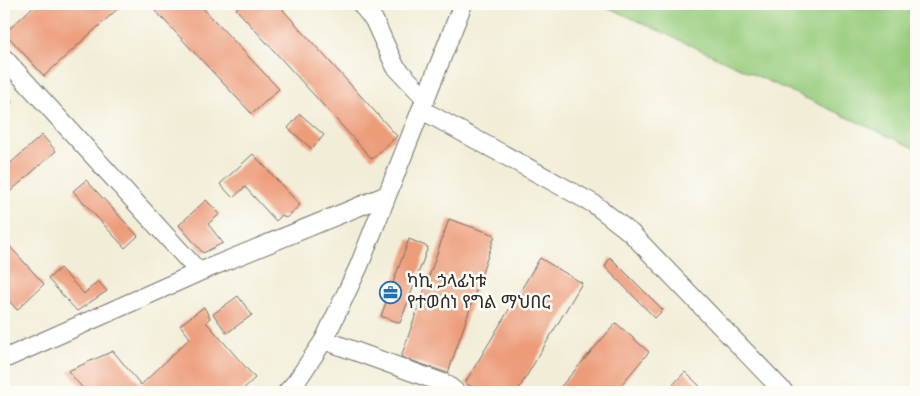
<svg xmlns="http://www.w3.org/2000/svg" width="920" height="396" font-family="Mynerve,'Noto Sans Ethiopic',sans-serif">
<style>
.green{fill:#99cd7e;stroke:#627c54}
.building{fill:#ed9c79}
.lines{fill:none;stroke-linecap:round;stroke-linejoin:round}
.minor-casing{stroke:#716f67;stroke-width:20}
.minor{stroke:#fff;stroke-width:18}
.labels{text-anchor:middle;dominant-baseline:central;stroke-width:5;stroke-linejoin:round;paint-order:stroke}
.poi-label{font-size:18px;fill:#2b2b2b;stroke:#fdfcf7;text-anchor:start}
</style>
<rect width="100%" height="100%" fill="#fdfcf7"/>
<filter id="ink" filterUnits="userSpaceOnUse"><feTurbulence type="fractalNoise" baseFrequency=".02" numOctaves="2"/><feDisplacementMap in="SourceGraphic" scale="10" xChannelSelector="R" yChannelSelector="G"/><feConvolveMatrix kernelMatrix="1 2 1 2 8 2 1 2 1" color-interpolation-filters="sRGB"/></filter>
<filter id="wash" filterUnits="userSpaceOnUse"><feTurbulence type="fractalNoise" baseFrequency=".0096" numOctaves="4" result="noise"/><feDisplacementMap in="SourceGraphic" scale="20" xChannelSelector="R" yChannelSelector="G"/><feGaussianBlur stdDeviation="1.12" result="paint"/><feColorMatrix in="noise" values="0 0 0 0 0 0 0 0 0 0 0 0 0 0 0 0 0 1.4 0 .05"/><feComposite in="paint" operator="in"/></filter>
<g filter="url(#wash)">
<rect width="100%" height="100%" fill="#f2edd7"/>
<path class="green" d="M606,4H916V149L605,6Z"/>
<g id="blocks">
<path class="building" d="M36,4H123L44,76L5,33Z
M149,4H199L279,89L252,114Z
M241,4H289L283,10L397,136L372,159L236,9Z
M4,92L12,102L4,109Z
M300,114L324,135L312,149L288,128Z
M42,135L56,151L4,197V169Z
M253,154L300,205L286,218L282,215L276,221L245,187L233,198L220,184Z
M86,180L138,236L125,248L73,191Z
M206,200L220,214L208,224L223,243L203,253L179,225Z
M449,219L495,235L448,373L401,357Z
M409,239L428,247L400,323L381,316Z
M4,240L44,284L17,310L4,295Z
M610,257L663,310L655,318L605,267Z
M540,258L582,283L517,392H481L465,383Z
M60,268L84,294L98,281L107,291L77,311L48,279Z
M238,296L252,315L227,333L213,314Z
M204,307L210,318L206,322L255,378L240,392H86L68,371L113,351L141,385L190,338L180,325Z
M616,323L649,352L615,392H556Z
M685,372L706,392H666Z"/>
</g>
</g>
<g filter="url(#ink)">
<use href="#blocks" fill-opacity="0" stroke="#716f67" stroke-width="1"/>
<g class="lines">
<defs>
<path id="minor" d="M361,4L374,20L395,66L426,99
M4,58L199,272
M422,110L594,204L631,233L784,392
M324,340L446,384L456,392
M4,359L199,272L387,195
M287,392L296,382L324,340L359,266L463,4"/>
</defs>
<use href="#minor" class="minor-casing"/>
<use href="#minor" class="minor"/>
</g>
</g>
<defs>
<symbol id="office-ring" viewBox="-11 -11 22 22"><circle r="9.5" fill="#fdfcf7" stroke="#1f6fb2" stroke-width="1.5"/><path d="M-6-3h4V-5.5h4V-3h4V5H-6ZM-1-4.5V-3h2v-1.5ZM-6 0V1H6V0Z" fill="#1f6fb2"/></symbol>
</defs>
<g fill-rule="evenodd">
<use href="#office-ring" x="378" y="280" width="25" height="25"/>
</g>
<g class="labels">
<g class="poi-label">
<text x="407" y="282">ካኪ ኃላፊነቱ<tspan x="407" dy="21">የተወሰነ የግል ማህበር</tspan></text>
</g>
</g>
<rect width="920" height="396" fill="none" stroke="#fdfcf7" stroke-width="20"/>
</svg>
